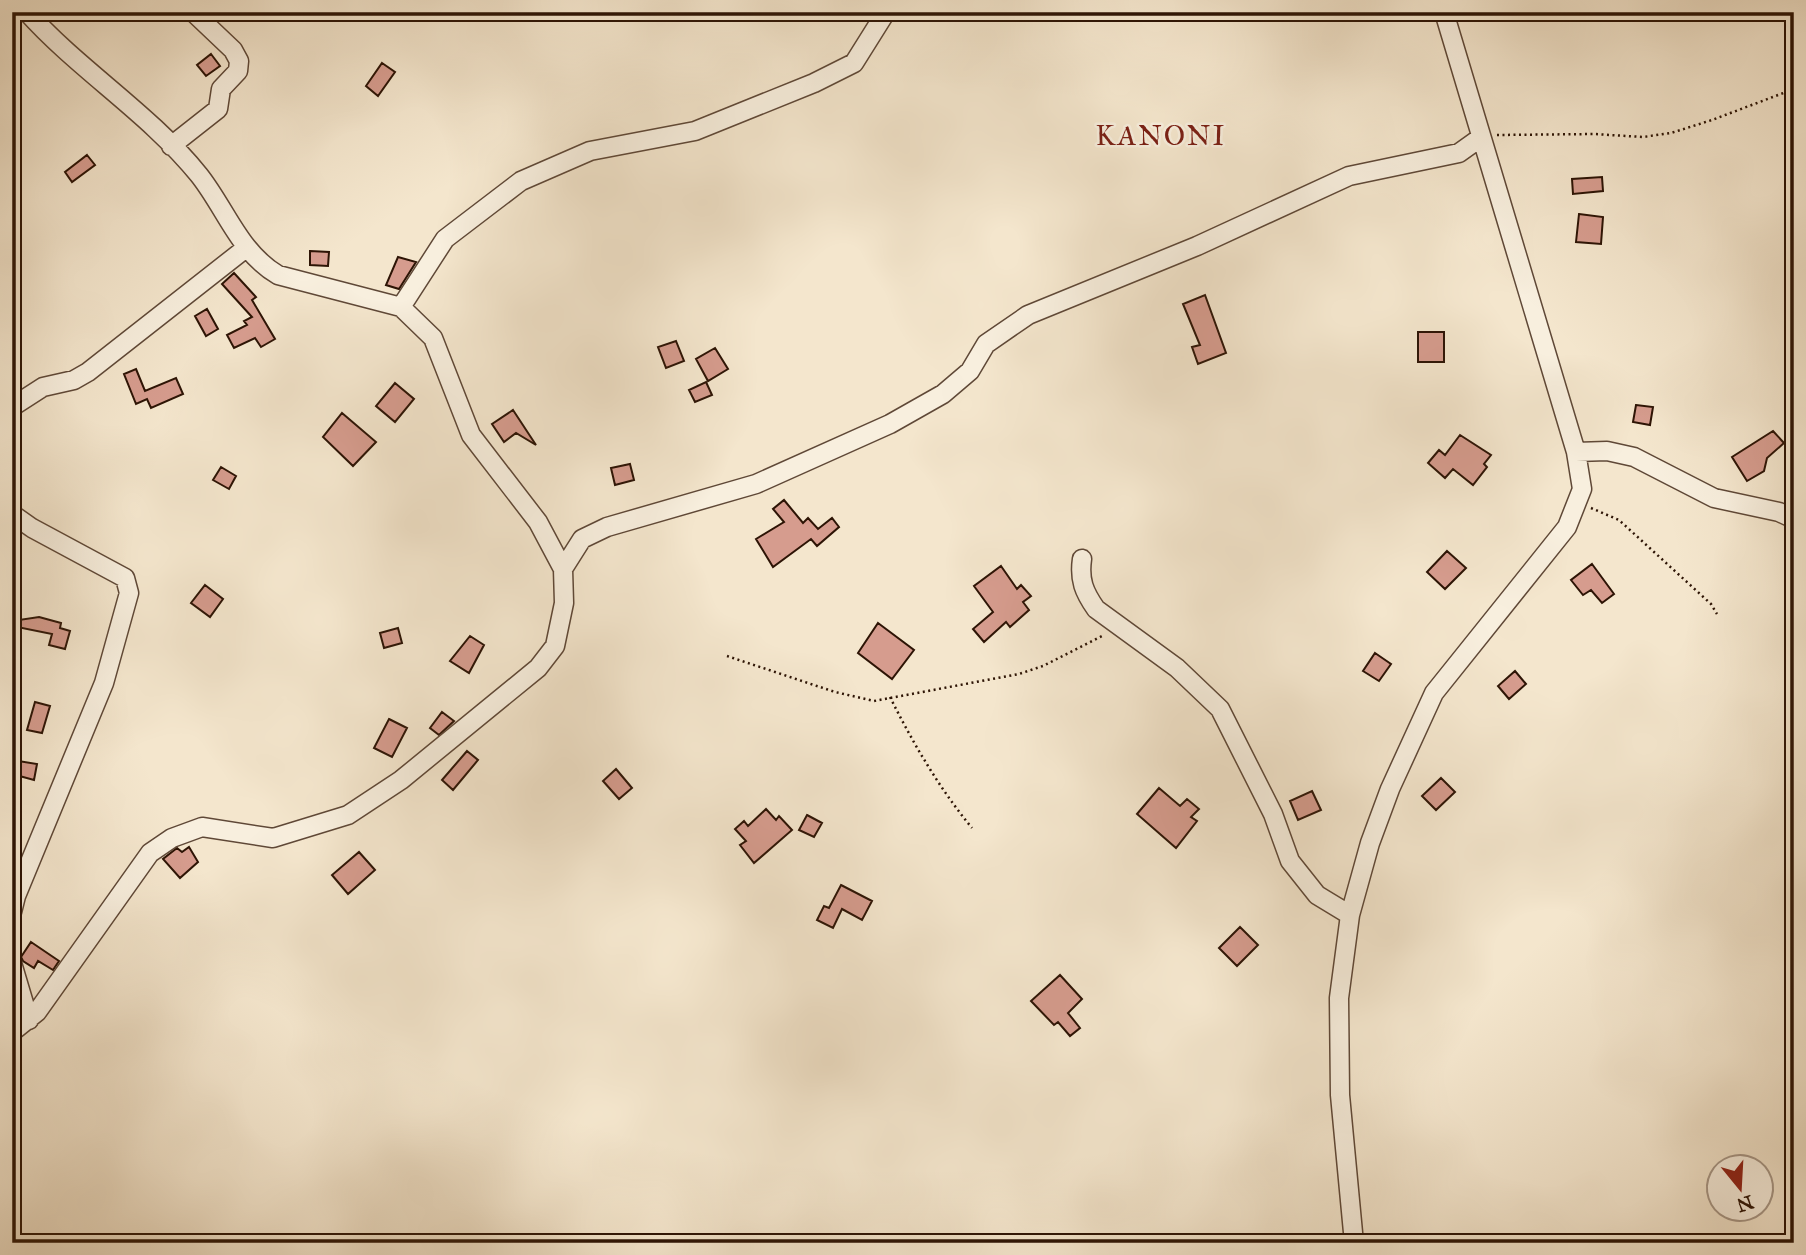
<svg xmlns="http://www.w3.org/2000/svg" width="1806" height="1255" font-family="'IM FELL Great Primer',serif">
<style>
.building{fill:#d69c8e;stroke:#2d1405;stroke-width:2}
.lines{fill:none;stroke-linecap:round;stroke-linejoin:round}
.street-casing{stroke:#5f4837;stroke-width:21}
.path{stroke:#2d1405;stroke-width:2.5;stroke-dasharray:2 3.5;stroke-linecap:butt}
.street{stroke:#f8efde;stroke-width:18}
.labels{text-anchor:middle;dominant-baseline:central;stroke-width:5;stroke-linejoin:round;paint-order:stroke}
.quarter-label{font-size:28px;letter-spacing:2px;fill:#7a1f14;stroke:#f8efde}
</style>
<rect width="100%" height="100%" fill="#f4e6cd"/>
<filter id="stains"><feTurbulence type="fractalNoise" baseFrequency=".00286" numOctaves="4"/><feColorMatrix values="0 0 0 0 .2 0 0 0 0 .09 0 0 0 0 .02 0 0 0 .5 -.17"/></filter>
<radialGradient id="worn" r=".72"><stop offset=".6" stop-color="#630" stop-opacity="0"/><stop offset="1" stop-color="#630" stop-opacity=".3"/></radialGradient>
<path class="building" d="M211,54L220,66L206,76L197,65Z
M382,63L395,72L378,96L366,86Z
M87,155L95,165L72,182L65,172Z
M1602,177L1603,191L1573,194L1572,179Z
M1579,214L1603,217L1601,244L1576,242Z
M310,251L329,252L328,266L310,265Z
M398,257L416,262L399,289L386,285Z
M234,273L256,297L252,300L275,339L261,347L255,338L234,348L227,335L247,325L244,321L252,317L222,284Z
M1205,295L1226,353L1198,364L1192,347L1200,345L1183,304Z
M207,309L218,329L206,336L195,316Z
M1418,332H1444V362H1418Z
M676,341L684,361L666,368L658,347Z
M715,348L728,369L708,381L696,359Z
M136,369L145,391L176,378L183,394L151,408L147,399L136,404L124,374Z
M706,382L712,395L695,402L689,390Z
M395,383L414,399L395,422L376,406Z
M1636,405L1653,407L1650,425L1633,422Z
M513,410L536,445L516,433L504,442L492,424Z
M342,413L376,442L353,466L323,437Z
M1773,431L1784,443L1767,458L1764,471L1747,481L1732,457Z
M1460,435L1491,455L1484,464L1487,467L1473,485L1453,469L1445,478L1428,463L1439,450L1445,455Z
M630,464L634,480L615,485L611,468Z
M221,467L236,476L229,489L213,480Z
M784,500L803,523L808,518L818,529L832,518L839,527L817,546L811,539L773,567L756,539L784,522L773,509Z
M1447,551L1466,568L1445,589L1427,572Z
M1592,564L1614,594L1602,603L1591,590L1583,595L1571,580Z
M1001,566L1017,589L1021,585L1031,596L1023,602L1029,610L1010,627L1006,622L984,642L973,629L993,612L974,586Z
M205,585L223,599L210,617L191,603Z
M39,617L61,623L60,628L70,631L65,649L49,645L52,634L12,626V621Z
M878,623L914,650L892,679L858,653Z
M398,628L402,643L384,648L380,633Z
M470,636L484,645L469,673L450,661Z
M1375,653L1391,664L1379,681L1363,671Z
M1515,671L1526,684L1509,699L1498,686Z
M35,702L50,706L42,733L27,730Z
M442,712L454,721L439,735L430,728Z
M389,719L407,728L392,757L374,748Z
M467,751L478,760L453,790L442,780Z
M12,760L37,764L34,780L12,774Z
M616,769L632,788L619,799L603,781Z
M1441,778L1455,792L1436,810L1422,796Z
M1159,788L1180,806L1187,799L1199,809L1191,817L1197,821L1176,848L1137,814Z
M1312,791L1321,810L1298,820L1290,801Z
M766,809L776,820L779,816L792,830L754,863L740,845L746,841L735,829L744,821L748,826Z
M807,815L822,823L814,837L799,830Z
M189,847L198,862L180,878L163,859L177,848L182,852Z
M359,852L375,870L348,894L332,875Z
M841,885L872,901L862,920L842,909L833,928L817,920L824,906L829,908Z
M1240,927L1258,945L1237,966L1219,948Z
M31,942L59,961L53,970L38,961L34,968L23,961L21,957Z
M1060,975L1082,999L1068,1013L1080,1028L1070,1036L1058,1022L1054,1025L1031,1001Z"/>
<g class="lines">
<defs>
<path id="street" d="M171,146L218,109L221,89L238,71L239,61L233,50L193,12
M401,307L445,239L521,181L590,151L695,131L814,83L854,63L886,12
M12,407L43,387L74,380L88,372L246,248
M1576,452L1607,451L1634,457L1714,498L1779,512L1794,519
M12,514L32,528L125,578L129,593L104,683L16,896L12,912
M1082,559C1079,580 1084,592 1096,609L1177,668L1220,709L1273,814L1290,861L1317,895L1350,915
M563,569L582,539L607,527L756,484L890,424L943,394L970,371L986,344L1028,315L1197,246L1349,176L1459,153L1480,138
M12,963L29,1020
M12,1032L37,1012L150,853L172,838L202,827L273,838L348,815L401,780L538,668L555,646L564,603L563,569L538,522L471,435L433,338L401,307L278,275C239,252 226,209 199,175C149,113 80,71 27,12
M1354,1243L1340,1095L1339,998L1350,915L1370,843L1390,789L1434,693L1567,527L1582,489L1576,452L1444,12"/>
</defs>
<use href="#street" class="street-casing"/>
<path class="path" d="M1497,135L1594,134L1643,137L1671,133L1712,120L1794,89
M1591,508L1619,520L1711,604L1717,614
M727,656L835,692L874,701L1019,674L1043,666L1104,635
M890,697C913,743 939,788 972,828"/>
<use href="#street" class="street"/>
</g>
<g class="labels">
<g class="quarter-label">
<text x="1161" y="135">KANONI</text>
</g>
</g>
<rect width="1806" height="1255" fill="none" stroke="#f4e6cd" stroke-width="42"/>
<rect x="14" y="14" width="1778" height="1227" fill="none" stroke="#2d1405" stroke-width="3.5"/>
<rect x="21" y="21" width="1764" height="1213" fill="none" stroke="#2d1405" stroke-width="2"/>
<g transform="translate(1740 1188) rotate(162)"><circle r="33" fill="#f8efde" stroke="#a79787" stroke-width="2"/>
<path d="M0-5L12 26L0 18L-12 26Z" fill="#8f2418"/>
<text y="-10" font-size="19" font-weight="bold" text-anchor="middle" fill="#2d1405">N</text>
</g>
<rect width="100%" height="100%" filter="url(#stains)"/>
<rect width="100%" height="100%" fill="url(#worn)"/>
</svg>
